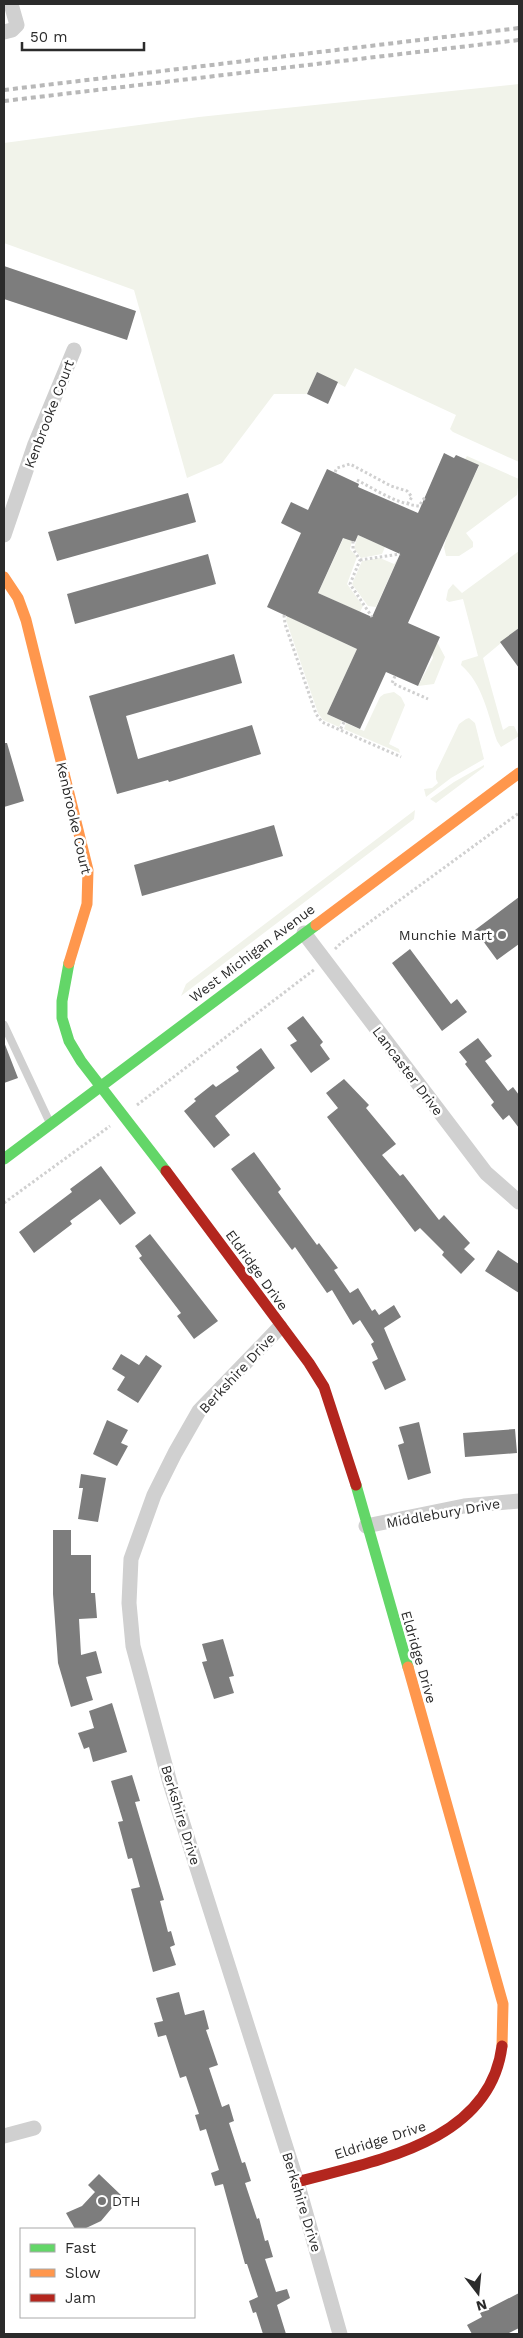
<svg xmlns="http://www.w3.org/2000/svg" width="523" height="2338" font-family="'Work Sans',sans-serif">
<style>
.green{fill:#f1f3ea}
.building{fill:#7d7d7d;fill-rule:evenodd}
.lines{fill:none;stroke-linecap:round;stroke-linejoin:round}
.path{stroke:#d0d0d0;stroke-width:3;stroke-dasharray:2.5 2.5;stroke-linecap:butt}
.lane{stroke:#d0d0d0;stroke-width:8}
.street{stroke:#d0d0d0;stroke-width:15}
.fast{stroke:#63d668;stroke-width:11}
.slow{stroke:#ff974d;stroke-width:11}
.jam{stroke:#b3261e;stroke-width:11}
.rail{stroke:#b8b8b8;stroke-width:4;stroke-dasharray:5 4;stroke-linecap:butt}
.poi-dot{fill:#757575;stroke:#fff;stroke-width:2}
.labels{text-anchor:middle;dominant-baseline:central;stroke-width:5;stroke-linejoin:round;paint-order:stroke}
.street-label{font-size:14px;fill:#2b2b2b;stroke:#fff}
.poi-label{font-size:14px;fill:#2b2b2b;stroke:#fff;text-anchor:end}
</style>
<rect width="100%" height="100%" fill="#fff"/>
<path class="green" d="M519,84V462L453,432L450,429L456,415L355,368L345,387L317,372L307,394H274L222,463L187,478L134,290L4,243V143L199,117Z
M467,456L519,479L517,495L466,533L473,542V547L459,556H446L444,547L448,532L479,466L465,459Z
M358,535L385,547L382,554L361,558L354,548Z
M344,537L352,541L350,549L357,557L347,584L363,606L360,612L318,593Z
M519,551V628L483,658L503,730L509,726H514L519,736L501,747L497,741C488,715 483,684 461,665L462,661L478,656L463,599L449,602L446,600L448,590L453,584L462,593Z
M380,558L394,564L398,558L376,607L368,606L352,584L362,561Z
M287,616L357,649L327,714L342,721L339,727L323,720L318,713L286,620Z
M437,642L445,657L434,684L418,686L433,658L432,654Z
M394,692L401,697L405,705L389,744L399,749L400,753L344,729L346,723L364,731L380,697L384,694Z
M466,719L469,718L475,723L484,759L451,778L426,797L424,789L432,788L438,783L436,779V772L459,724Z
M484,765V767L436,803L430,799L454,782Z
M415,810L414,819L181,996L186,984Z"/>
<path class="building" d="M4,266L136,311L127,340L4,299Z
M317,372L338,382L328,404L307,394Z
M444,453L454,458L456,455L479,465L408,623L440,637L418,686L386,672L360,729L327,714L357,649L267,607L301,533L281,523L291,502L308,510L327,469L359,484L358,487L418,513ZM358,535L400,554L372,617L318,593L343,538L355,542Z
M188,493L196,522L57,561L48,532Z
M208,554L216,584L75,624L67,594Z
M519,628V668L500,642Z
M234,654L242,683L126,716L138,759L252,725L261,754L169,782L168,780L117,794L89,696Z
M4,743H7L24,801L4,807Z
M274,825L283,856L142,896L134,865Z
M519,897V944L497,960L475,930Z
M410,949L451,1004L457,999L467,1012L442,1031L392,963Z
M303,1016L323,1042L320,1045L330,1059L311,1073L290,1045L297,1041L287,1028Z
M478,1038L492,1056L485,1061L508,1091L513,1087L519,1095V1128L509,1115L503,1120L491,1105L494,1102L465,1064L467,1062L459,1052Z
M4,1042L18,1078L4,1083Z
M261,1048L275,1068L215,1116L230,1135L214,1148L184,1111L196,1101L194,1099L213,1084L216,1087L239,1071L236,1067Z
M344,1079L369,1105L366,1108L396,1144L382,1155L400,1176L403,1174L439,1220L444,1215L470,1243L464,1249L475,1259L461,1274L442,1255L444,1252L420,1228L415,1232L327,1117L338,1108L326,1093Z
M254,1152L281,1189L278,1192L317,1245L319,1243L338,1268L334,1270L350,1293L358,1288L372,1311L375,1309L379,1315L394,1305L401,1317L384,1328L406,1380L385,1390L372,1362L378,1359L371,1344L374,1342L360,1320L353,1325L332,1290L327,1293L295,1247L292,1250L231,1169Z
M101,1166L136,1213L120,1225L100,1199L70,1221L72,1224L34,1253L19,1232L72,1192L70,1189Z
M150,1234L218,1321L194,1339L177,1316L181,1313L139,1258L142,1256L135,1246Z
M498,1250L519,1264V1293L485,1271Z
M121,1354L139,1365L146,1355L162,1366L138,1403L117,1390L125,1377L112,1369Z
M107,1420L128,1430L121,1443L128,1446L117,1466L93,1454Z
M419,1422L431,1473L408,1480L398,1445L404,1443L399,1427Z
M515,1429L517,1453L465,1457L463,1433Z
M81,1474L106,1478L98,1522L78,1519L83,1488H79Z
M53,1530H71V1555H91V1593H95L97,1618L79,1619L81,1655L96,1651L102,1673L86,1677L93,1700L71,1707L58,1663L53,1594Z
M223,1639L234,1676L229,1677L234,1693L214,1699L202,1662L207,1661L202,1644Z
M112,1703L127,1752L93,1762L89,1747L84,1749L78,1733L94,1728L89,1711Z
M132,1775L140,1801L135,1802L164,1900L160,1901L168,1932L171,1931L175,1945L170,1947L176,1965L153,1972L131,1889L140,1887L132,1858L128,1859L118,1822L123,1821L111,1781Z
M179,1992L185,2015L204,2010L209,2029L206,2030L218,2065L209,2068L222,2107L229,2104L234,2121L229,2123L242,2163L245,2162L251,2181L245,2183L257,2219L259,2218L265,2241L268,2240L273,2257L265,2259L276,2292L287,2289L290,2298L277,2305L286,2334H263L256,2312L253,2313L249,2301L258,2297L247,2264H245L223,2184L215,2186L211,2173L219,2170L206,2129L200,2131L195,2115L199,2114L186,2076L180,2078L166,2035L158,2037L154,2023L163,2021L156,1998Z
M99,2174L122,2196L101,2221L84,2229H75L66,2213L82,2206L95,2192L88,2185Z
M519,2293V2328L507,2334H472L467,2325L482,2317L480,2313Z"/>
<g class="lines">
<path class="path" d="M335,472L337,468L350,464L391,486L407,491L412,497L408,503
M357,480C376,490 397,504 419,506L425,497
M353,541V549L360,560L350,584L372,617
M360,560L400,554
M284,615L285,624L316,714L322,722L340,730
M395,676L392,683L428,699
M344,722L340,730L401,757
M335,949L341,943L519,813
M137,1105L315,969
M4,1203L110,1126"/>
<path class="lane" d="M4,1025L50,1123"/>
<path class="street" d="M4,32L12,30L17,25L11,4
M4,535L35,444L74,350
M304,933L486,1173L519,1202
M280,1327L199,1411L175,1453L154,1495L131,1559L129,1603L133,1646L170,1783L297,2182L340,2334
M366,1526L464,1506L519,1501
M4,2136L34,2128"/>
<path class="fast" d="M69,963L62,1001V1018L69,1041L81,1061L166,1171
M4,1159L316,925
M356,1485L408,1667"/>
<path class="slow" d="M4,577L18,598L26,620L88,870L87,904L69,963
M316,925L519,773
M408,1667L503,2004L502,2046"/>
<path class="jam" d="M166,1171L309,1363L324,1387L356,1485
M297,2182C374,2161 490,2143 502,2046"/>
<path class="rail" d="M4,90L519,28
M4,101L519,40"/>
</g>
<g class="poi-dot">
<circle cx="502" cy="935" r="5"/>
<circle cx="102" cy="2201" r="5"/>
</g>
<g class="labels">
<g class="street-label">
<text transform="translate(49 414) rotate(-69)">Kenbrooke Court</text>
<text transform="translate(74 818) rotate(77)">Kenbrooke Court</text>
<text transform="translate(252 953) rotate(-37)">West Michigan Avenue</text>
<text transform="translate(408 1071) rotate(53)">Lancaster Drive</text>
<text transform="translate(257 1270) rotate(54)">Eldridge Drive</text>
<text transform="translate(237 1373) rotate(-47)">Berkshire Drive</text>
<text transform="translate(443 1513) rotate(-10)">Middlebury Drive</text>
<text transform="translate(419 1657) rotate(74)">Eldridge Drive</text>
<text transform="translate(181 1815) rotate(73)">Berkshire Drive</text>
<text transform="translate(380 2140) rotate(-18)">Eldridge Drive</text>
<text transform="translate(302 2202) rotate(73)">Berkshire Drive</text>
</g>
<g class="poi-label">
<text x="492" y="935">Munchie Mart</text>
<text x="112" y="2201" text-anchor="start">DTH</text>
</g>
</g>
<rect width="523" height="2338" fill="none" stroke="#2b2b2b" stroke-width="10"/>
<rect x="20" y="2228" width="175" height="90" fill="#ffffff" stroke="#aaaaaa"/>
<rect x="30" y="2244" width="25" height="8" fill="#63d668" stroke="#aaaaaa"/>
<text x="65" y="2253" font-size="15" fill="#2b2b2b">Fast</text>
<rect x="30" y="2269" width="25" height="8" fill="#ff974d" stroke="#aaaaaa"/>
<text x="65" y="2278" font-size="15" fill="#2b2b2b">Slow</text>
<rect x="30" y="2294" width="25" height="8" fill="#b3261e" stroke="#aaaaaa"/>
<text x="65" y="2303" font-size="15" fill="#2b2b2b">Jam</text>
<g transform="translate(478 2293) rotate(164)" stroke="#ffffff" stroke-width="4" paint-order="stroke">
<path d="M0-4L9 19L0 12L-9 19Z" fill="#2b2b2b"/>
<text y="-8" font-size="14" font-weight="bold" text-anchor="middle" fill="#2b2b2b">N</text>
</g>
<path d="M22 42v8h122v-8" fill="none" stroke="#2b2b2b" stroke-width="2.5"/>
<text x="30" y="42" font-size="15" fill="#2b2b2b" stroke="#ffffff" stroke-width="4" paint-order="stroke">50 m</text>
</svg>
